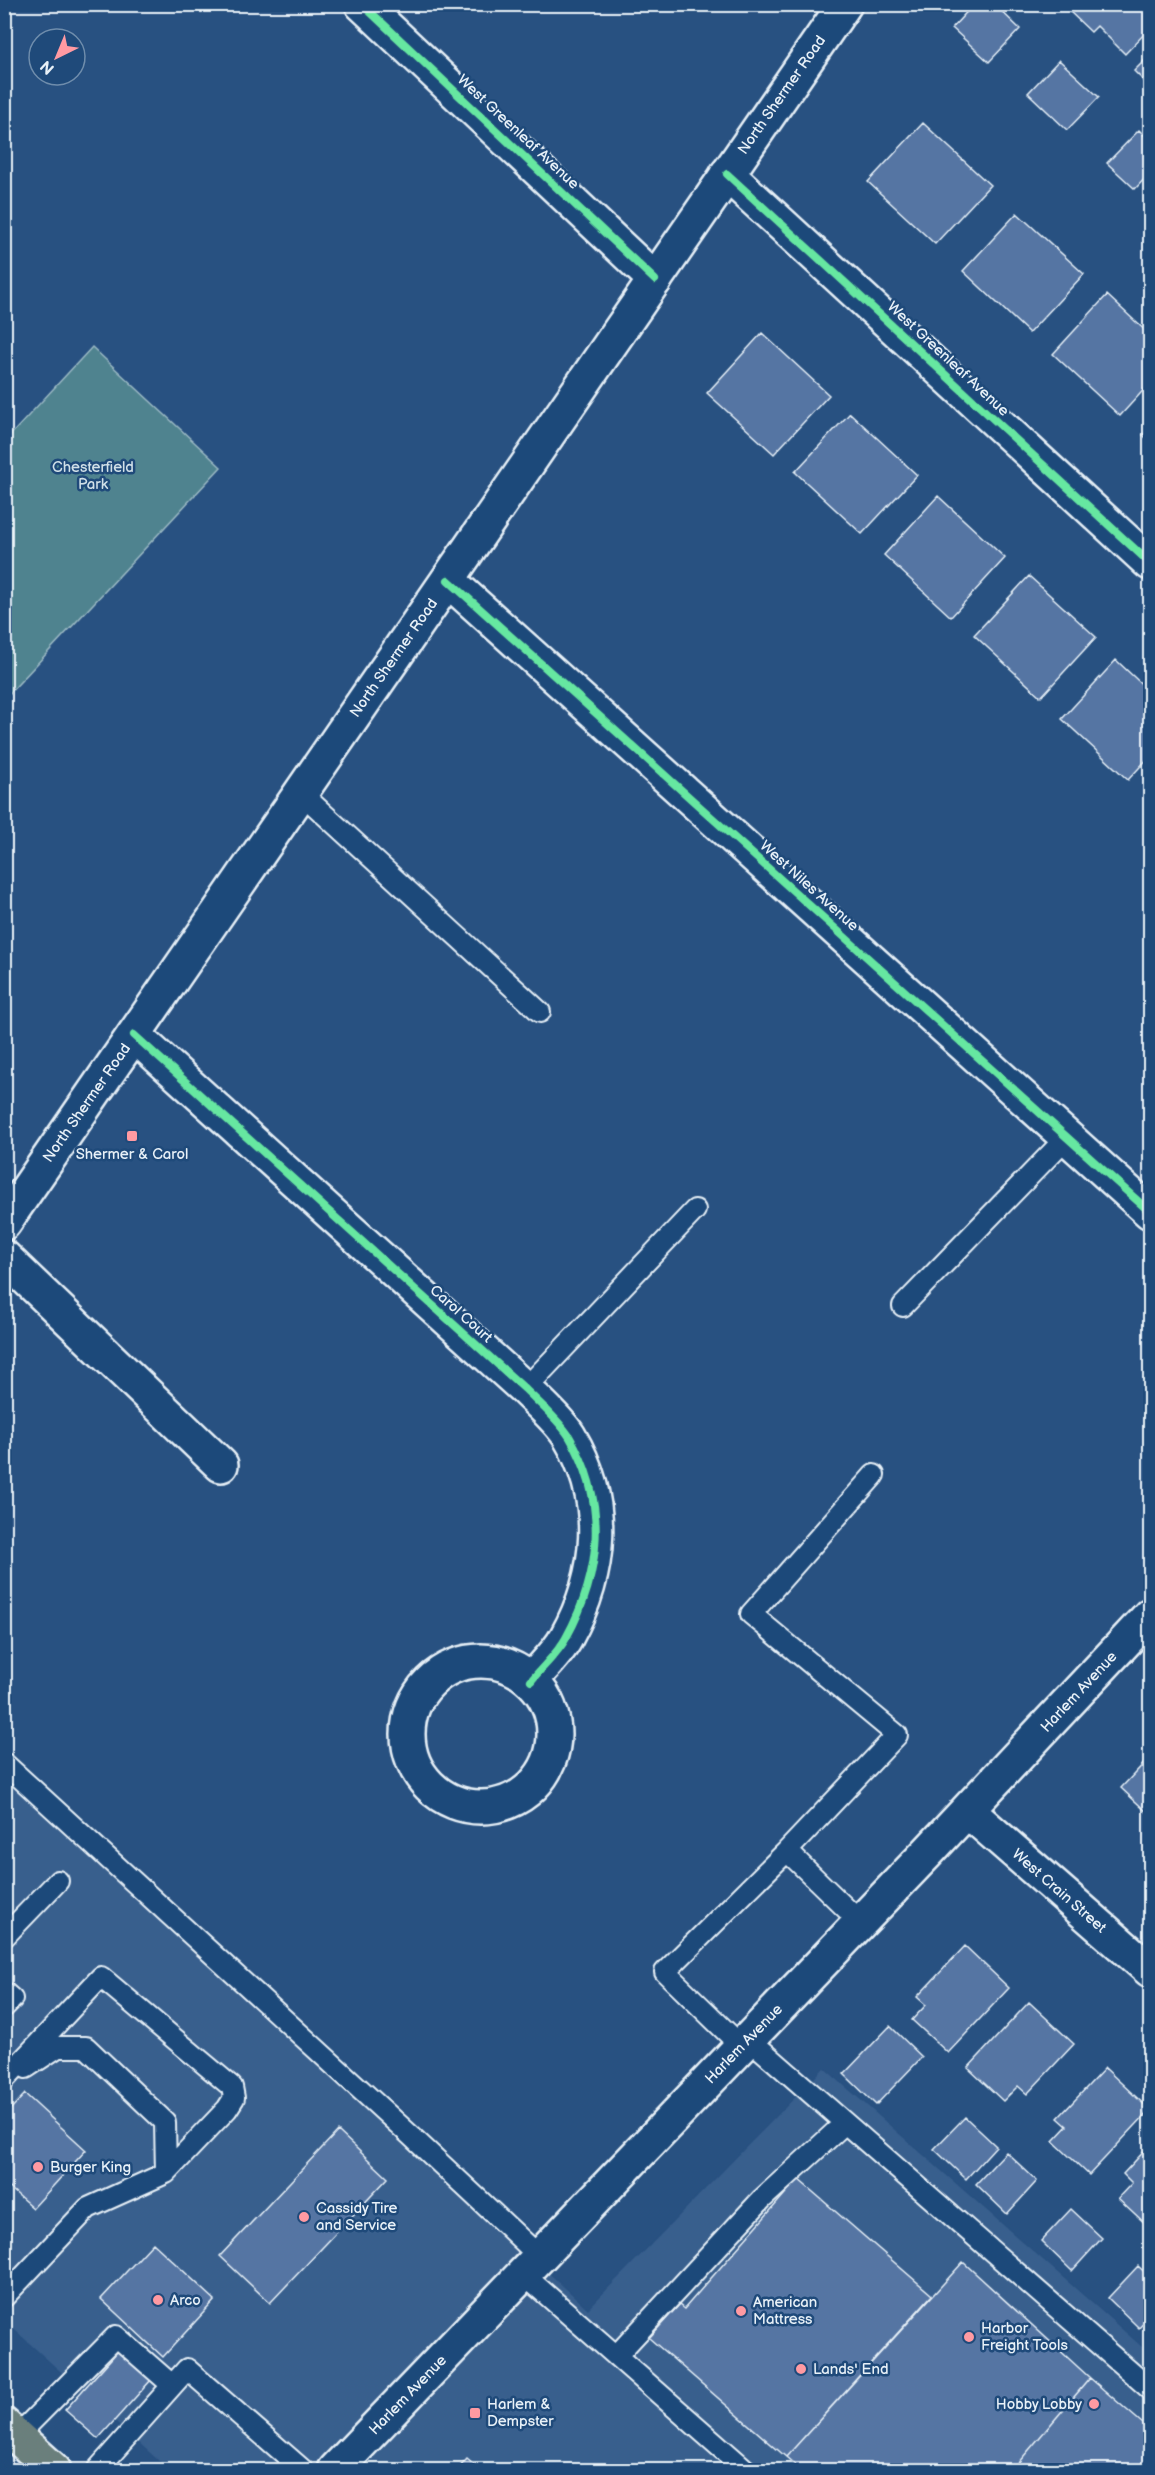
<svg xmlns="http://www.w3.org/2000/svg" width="1155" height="2475" font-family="'Balsamiq Sans',sans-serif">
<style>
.built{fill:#395f8d}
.green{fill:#50838f;stroke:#9cbac4;stroke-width:1.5}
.building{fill:#5474a3;stroke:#e8f1f8;stroke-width:1.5}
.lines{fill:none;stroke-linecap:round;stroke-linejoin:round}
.lane-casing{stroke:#e8f1f8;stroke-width:24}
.street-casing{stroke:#e8f1f8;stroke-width:38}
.secondary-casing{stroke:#e8f1f8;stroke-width:38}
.primary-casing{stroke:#e8f1f8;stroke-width:38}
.lane{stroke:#1f4a7a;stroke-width:20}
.street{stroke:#1f4a7a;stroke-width:33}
.secondary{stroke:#1f4a7a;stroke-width:33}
.primary{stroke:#6a7f7c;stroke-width:33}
.cycleway-casing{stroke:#1f4a7a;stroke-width:11}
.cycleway{stroke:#66e7a1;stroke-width:8}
.poi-dot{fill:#ff9aa2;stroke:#1f4a7a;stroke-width:2}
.labels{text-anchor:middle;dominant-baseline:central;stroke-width:5;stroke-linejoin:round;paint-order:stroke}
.street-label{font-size:15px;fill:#e8f1f8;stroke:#1f4a7a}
.park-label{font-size:15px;fill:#d1e0e8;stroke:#1f4a7a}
.poi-label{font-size:15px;fill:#e8f1f8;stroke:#1f4a7a;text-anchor:start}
</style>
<rect width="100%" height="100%" fill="#285181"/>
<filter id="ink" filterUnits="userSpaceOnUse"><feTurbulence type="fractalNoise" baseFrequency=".0167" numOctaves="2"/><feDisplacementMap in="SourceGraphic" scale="12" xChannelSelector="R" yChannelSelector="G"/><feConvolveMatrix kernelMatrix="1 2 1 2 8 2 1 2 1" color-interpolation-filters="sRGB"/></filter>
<g filter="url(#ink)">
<path class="built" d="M4,1776L588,2309L824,2068L1150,2354V2470H169L5,2321Z"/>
<path class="green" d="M92,347L221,467L5,698V441Z"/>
<path class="building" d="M974,4H994L1020,29L989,62L952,28Z
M1073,4H1150V28L1125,54L1097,26L1091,32L1068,10Z
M1150,55V87L1134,71Z
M1059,60L1099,97L1067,130L1028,93Z
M923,123L990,185L935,244L868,182Z
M1139,130L1150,141V173L1135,189L1107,163Z
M1017,213L1084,274L1029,333L963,271Z
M1107,295L1150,335V383L1120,416L1053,354Z
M762,333L829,395L774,454L707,393Z
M850,413L917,475L862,534L795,472Z
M1150,426V442L1143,435Z
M938,496L1005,558L951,617L884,555Z
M1029,576L1096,637L1041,697L974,635Z
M1116,660L1150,692V756L1128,780L1062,719Z
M1150,1757V1815L1121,1788Z
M965,1946L1009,1988L948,2053L912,2020L926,2005L917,1997Z
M1029,2002L1074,2044L1027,2094L1018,2086L1003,2101L968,2068Z
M890,2026L922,2057L876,2105L844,2074Z
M1105,2068L1150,2110L1089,2175L1053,2141L1067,2126L1058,2118Z
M25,2094L86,2150L33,2208L4,2183V2116Z
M965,2117L996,2146L966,2179L934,2149Z
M338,2131L388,2178L270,2303L220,2256Z
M1150,2145V2228L1118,2198L1132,2183L1123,2174Z
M1006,2152L1037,2181L1007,2214L976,2184Z
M798,2179L932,2295L786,2457L649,2338L679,2305L684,2309Z
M1071,2209L1102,2238L1072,2271L1041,2241Z
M153,2243L215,2300L163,2357L101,2299Z
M963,2262L1090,2378L1012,2470H801L786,2457Z
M1138,2266L1150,2277V2316L1139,2328L1108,2298Z
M118,2351L151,2380L98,2439L65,2410Z
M1090,2378L1150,2430V2470H1012Z
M467,2459L480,2470H457Z"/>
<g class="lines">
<defs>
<path id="lane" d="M301,793L540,1012
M903,1306L1067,1137
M525,1389L695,1210
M4,1763L409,2134L540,2257
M787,1851L897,1735L751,1614L874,1475
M4,1937L58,1881
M4,1992L12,1999L4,2007
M749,2039L1150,2389
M742,2047L665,1972L787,1851L861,1923
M26,2068L58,2047H86L165,2122L166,2173
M4,2080L101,1977L232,2087L234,2098L227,2109L166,2173L88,2208L4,2297
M523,2274L746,2470
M616,2356L762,2199L845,2123
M17,2436L116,2336L172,2385
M97,2470L187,2369L303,2470"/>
<path id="street" d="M362,4L655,280
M727,174L1150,563
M448,580L1150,1212
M134,1035L525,1389C539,1403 558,1419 569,1436C608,1501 602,1573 566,1638C558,1653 542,1667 531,1681
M4,1257L221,1465
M408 1734a73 73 0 1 1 146 0a73 73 0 1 1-146 0Z
M968,1811L1150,1970"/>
<path id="secondary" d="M4,1223L845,4
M335,2470L928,1852L1150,1615"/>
<path id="primary" d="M4,2425L54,2470"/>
</defs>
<use href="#lane" class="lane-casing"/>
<use href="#street" class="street-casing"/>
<use href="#secondary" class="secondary-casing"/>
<use href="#primary" class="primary-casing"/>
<use href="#lane" class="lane"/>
<use href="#street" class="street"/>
<use href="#secondary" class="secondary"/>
<use href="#primary" class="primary"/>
<defs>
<path id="cycleway" d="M362,4L655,280
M727,174L1150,563
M448,580L1150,1212
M134,1035L525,1389C539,1403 558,1419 569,1436C608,1501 602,1573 566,1638C558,1653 542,1667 531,1681"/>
</defs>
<use href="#cycleway" class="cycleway-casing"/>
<use href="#cycleway" class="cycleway"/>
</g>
</g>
<g class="poi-dot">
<rect x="126" y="1130" width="12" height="12" rx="3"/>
<circle cx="38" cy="2167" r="6"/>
<circle cx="304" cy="2217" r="6"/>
<circle cx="158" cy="2300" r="6"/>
<circle cx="741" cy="2311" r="6"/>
<circle cx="969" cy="2337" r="6"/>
<circle cx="801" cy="2369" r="6"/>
<circle cx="1094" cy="2404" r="6"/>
<rect x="469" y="2407" width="12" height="12" rx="3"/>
</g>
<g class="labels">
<g class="street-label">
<text transform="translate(782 95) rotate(-55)">North Shermer Road</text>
<text transform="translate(518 132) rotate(43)">West Greenleaf Avenue</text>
<text transform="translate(948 359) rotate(43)">West Greenleaf Avenue</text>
<text transform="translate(394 658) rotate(-55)">North Shermer Road</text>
<text transform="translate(809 886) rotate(42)">West Niles Avenue</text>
<text transform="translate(87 1103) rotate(-55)">North Shermer Road</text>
<text transform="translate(461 1314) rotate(42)">Carol Court</text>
<text transform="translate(1079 1692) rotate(-47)">Harlem Avenue</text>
<text transform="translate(1059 1891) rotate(41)">West Crain Street</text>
<text transform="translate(744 2044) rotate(-46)">Harlem Avenue</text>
<text transform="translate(408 2395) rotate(-46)">Harlem Avenue</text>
</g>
<g class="park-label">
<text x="93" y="467">Chesterfield<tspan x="93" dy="17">Park</tspan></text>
</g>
<g class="poi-label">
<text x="132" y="1154" text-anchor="middle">Shermer &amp; Carol</text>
<text x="50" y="2167">Burger King</text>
<text x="316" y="2208">Cassidy Tire<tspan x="316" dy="17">and Service</tspan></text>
<text x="170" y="2300">Arco</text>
<text x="753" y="2302">American<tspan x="753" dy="17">Mattress</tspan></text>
<text x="981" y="2328">Harbor<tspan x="981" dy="17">Freight Tools</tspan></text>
<text x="813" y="2369">Lands' End</text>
<text x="487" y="2404">Harlem &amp;<tspan x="487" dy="17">Dempster</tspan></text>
<text x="1082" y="2404" text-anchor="end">Hobby Lobby</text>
</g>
</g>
<rect width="1155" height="2475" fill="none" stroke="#1f4a7a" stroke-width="24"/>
<rect x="12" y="12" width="1131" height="2451" fill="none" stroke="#e8f1f8" stroke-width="2" filter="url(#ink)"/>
<g transform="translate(57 57) rotate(223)"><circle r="28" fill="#1f4a7a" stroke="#6f8dac" stroke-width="1.5"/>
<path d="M0-4.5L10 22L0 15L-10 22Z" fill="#ff9aa2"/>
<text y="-9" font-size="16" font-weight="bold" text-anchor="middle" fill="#e8f1f8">N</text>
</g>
</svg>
